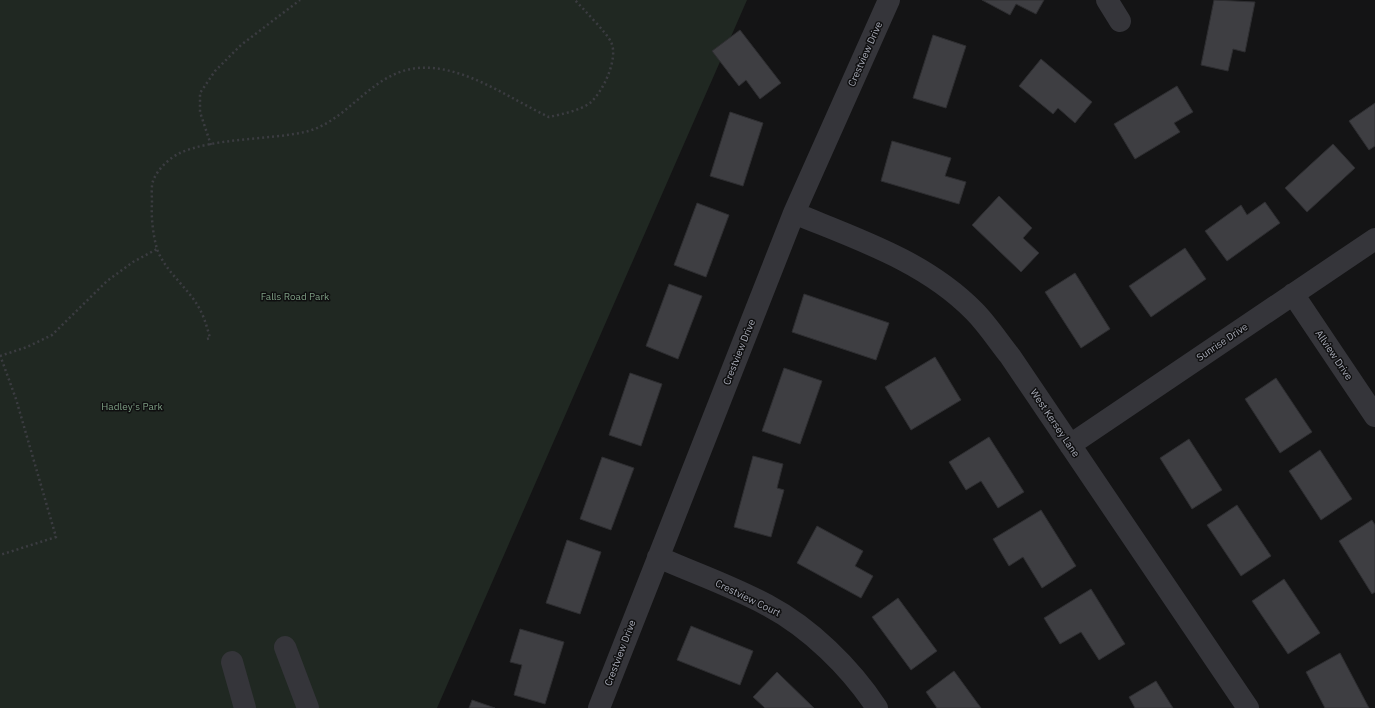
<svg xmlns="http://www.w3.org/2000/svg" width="1375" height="708" font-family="'IBM Plex Sans',sans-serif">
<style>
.green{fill:#202822}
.building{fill:#3e3e42;stroke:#2e2e31}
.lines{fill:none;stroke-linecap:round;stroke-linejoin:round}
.path{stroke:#3b3c41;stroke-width:2.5;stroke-dasharray:2 3;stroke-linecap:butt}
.minor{stroke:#35353a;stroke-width:22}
.labels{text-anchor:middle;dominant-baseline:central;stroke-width:3;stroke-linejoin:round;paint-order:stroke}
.street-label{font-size:10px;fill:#a6a9b5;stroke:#0f0f10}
.park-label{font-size:10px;fill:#7e9f84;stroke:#0f0f10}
</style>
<rect width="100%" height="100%" fill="#141415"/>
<path class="green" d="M0,0H747L437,708H0Z"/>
<path class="building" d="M982,0H1044L1036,14L1016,4L1010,15Z
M1214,0L1255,2L1245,52L1233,49L1228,71L1201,65Z
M740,30L781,83L760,99L746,80L739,86L712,51Z
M933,35L966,46L946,108L913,98Z
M1041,59L1092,102L1075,123L1058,108L1053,114L1019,86Z
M1177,86L1193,112L1174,123L1180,132L1135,159L1114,124Z
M1375,103V146L1369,150L1349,121Z
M730,112L763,123L743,186L710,176Z
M892,141L951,158L945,176L966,182L959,204L881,181Z
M1333,144L1355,168L1307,212L1285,188Z
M999,196L1032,228L1023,238L1039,253L1021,272L972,225Z
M1265,202L1280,223L1227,261L1205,231L1241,205L1247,215Z
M697,203L729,215L706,277L674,265Z
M1185,248L1206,279L1151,317L1129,286Z
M1075,273L1110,329L1081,348L1045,292Z
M669,284L702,296L678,359L646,346Z
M804,294L889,323L876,360L792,332Z
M935,357L961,400L911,430L885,387Z
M784,368L822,381L800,444L762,431Z
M630,373L662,384L641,446L609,435Z
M1276,378L1312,432L1280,453L1245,399Z
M989,437L1024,492L998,508L981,481L966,490L949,462Z
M1189,439L1222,490L1192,509L1160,458Z
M1320,450L1352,499L1321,520L1289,471Z
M753,456L783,464L777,488L784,490L771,537L734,527Z
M602,457L634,468L611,530L580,519Z
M1237,505L1271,556L1241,576L1207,525Z
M1041,510L1076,566L1042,588L1023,557L1009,566L993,539Z
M1372,520L1375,525V592L1372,594L1339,541Z
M817,526L863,551L855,566L873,576L861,598L797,563Z
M567,540L601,552L580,614L546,603Z
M1284,579L1320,633L1288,654L1252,601Z
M1091,589L1125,644L1099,660L1081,632L1060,644L1044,618Z
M898,598L937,651L911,670L872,617Z
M691,626L753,651L740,685L677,660Z
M520,629L564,642L545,704L514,695L522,665L510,662Z
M1340,653L1369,708H1325L1306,672Z
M954,671L981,708H937L926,692Z
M777,672L814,708H765L753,697Z
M1156,681L1173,708H1135L1129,697Z
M472,700L495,708H469Z"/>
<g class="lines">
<path class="path" d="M211,145L200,112V93L215,71L241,45L300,0
M207,339L210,338C207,327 204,316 198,306C186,286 165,271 157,249C153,235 151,217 152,203C152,196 151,187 153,181C157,170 169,158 180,153C213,138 267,140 305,132C348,122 371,72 418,68C463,64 510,99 549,117C562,114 579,111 590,103C603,92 619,58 611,42C607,33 583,9 575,0
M0,355L16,399L56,537L0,555
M0,356L27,347L52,335L107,281L133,262L157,249"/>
<path class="minor" d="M1107,0L1120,21
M794,213C857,239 925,261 974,311C987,324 998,341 1010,356L1248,708
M1293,294L1375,416
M1070,445L1375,239
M658,557C694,573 732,586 767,605C810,628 850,667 877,708
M285,647L308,708
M232,662L245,708
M599,708L794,213L889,0"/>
</g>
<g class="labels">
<g class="street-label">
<text transform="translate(865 54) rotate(-66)">Crestview Drive</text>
<text transform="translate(1222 342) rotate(-34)">Sunrise Drive</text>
<text transform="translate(739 352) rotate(-68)">Crestview Drive</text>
<text transform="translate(1334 355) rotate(56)">Allview Drive</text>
<text transform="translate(1055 423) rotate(56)">West Kersey Lane</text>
<text transform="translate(748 598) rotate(26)">Crestview Court</text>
<text transform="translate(620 653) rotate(-69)">Crestview Drive</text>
</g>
<g class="park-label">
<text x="295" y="296">Falls Road Park</text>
<text x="132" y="406">Hadley's Park</text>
</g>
</g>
</svg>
